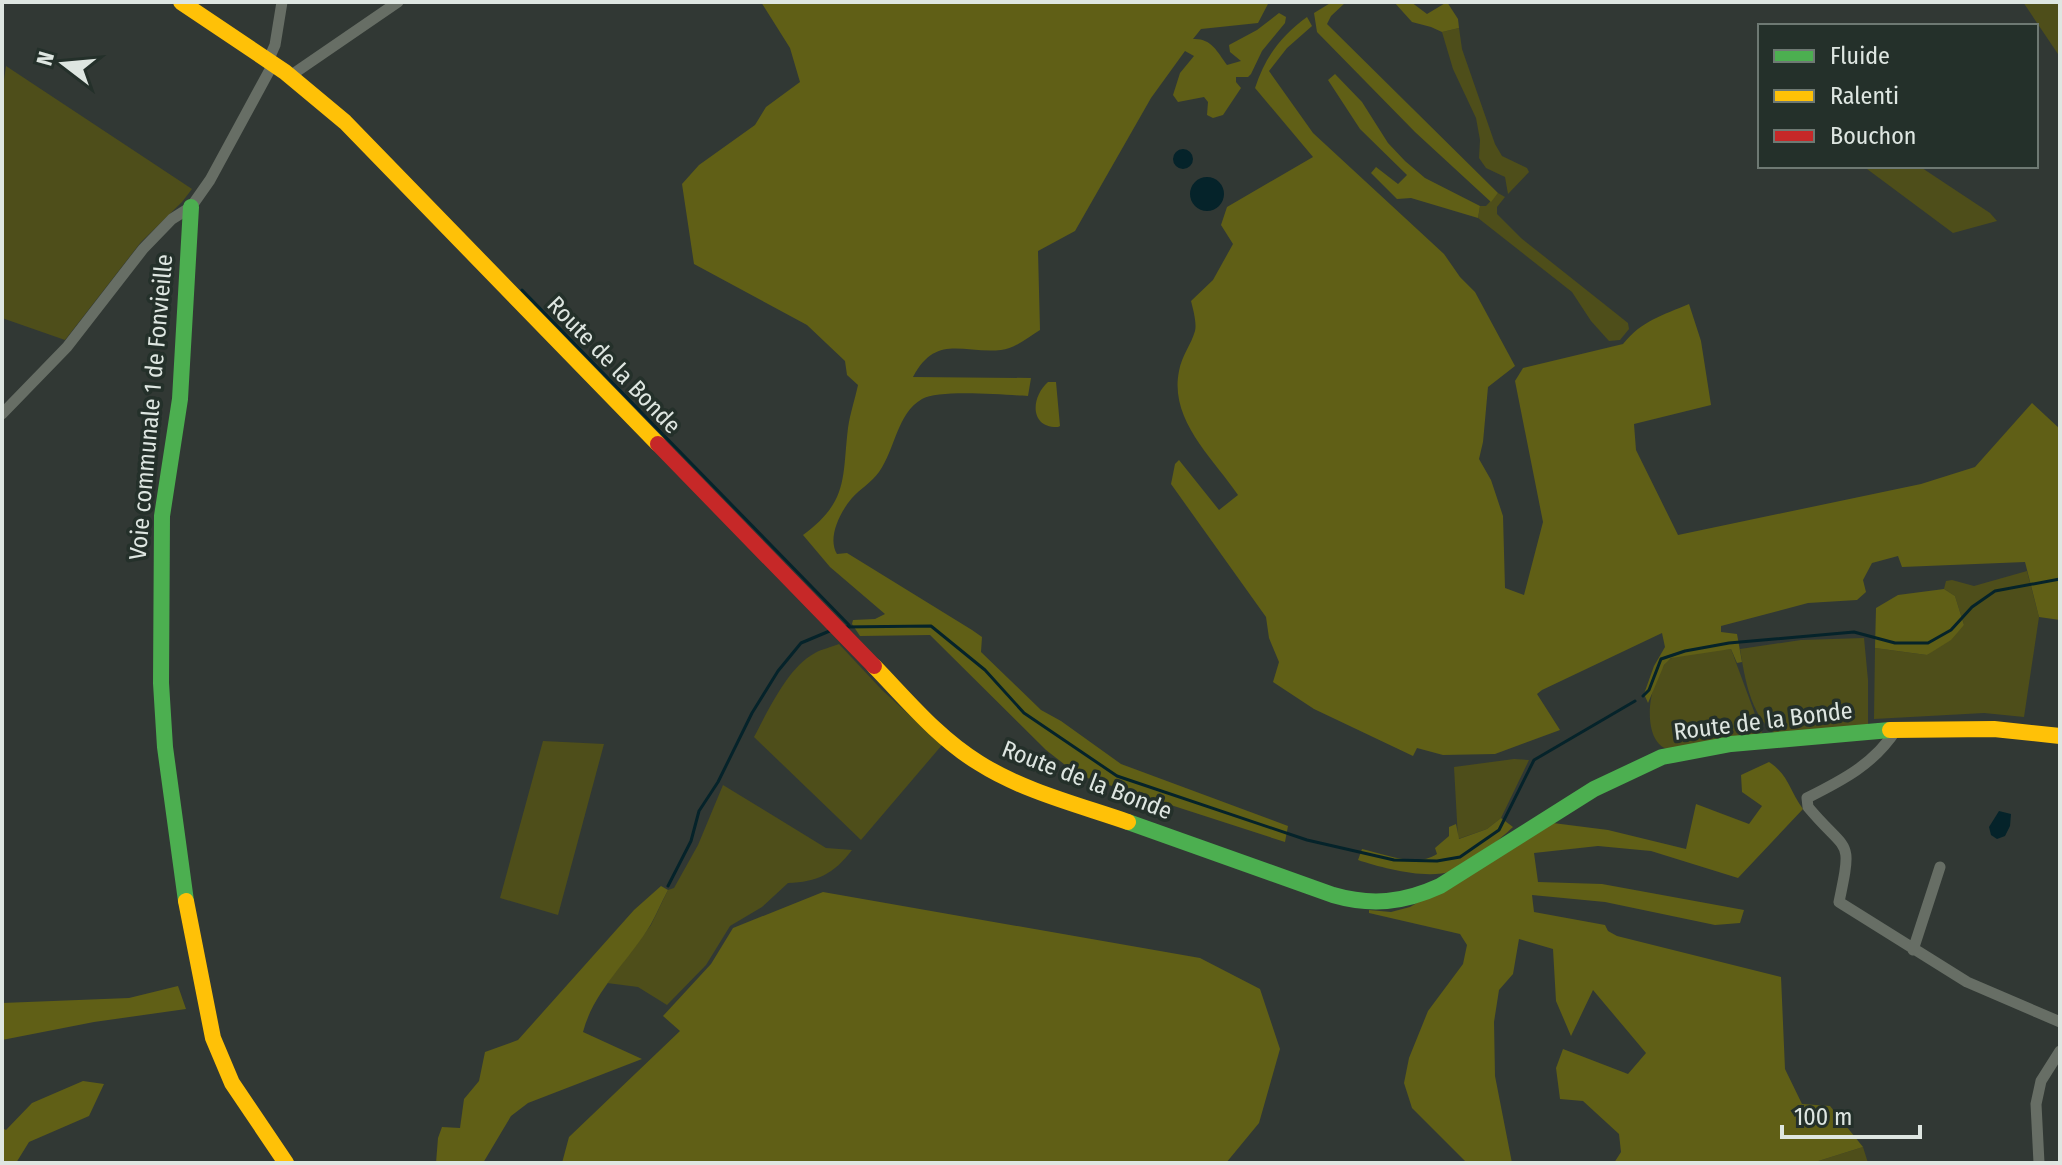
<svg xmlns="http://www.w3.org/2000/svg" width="2062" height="1165" font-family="'Fira Sans Condensed',sans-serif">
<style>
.green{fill:#4e4e1a}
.forest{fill:#605f16}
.water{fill:#05232a}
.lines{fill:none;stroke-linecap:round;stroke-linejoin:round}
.stream{stroke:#05232a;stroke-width:3}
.street{stroke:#676e65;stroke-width:11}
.fast{stroke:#4caf50;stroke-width:16}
.slow{stroke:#ffc107;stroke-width:16}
.jam{stroke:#c62828;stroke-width:16}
.labels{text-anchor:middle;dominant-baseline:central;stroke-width:7;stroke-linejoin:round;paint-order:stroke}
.street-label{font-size:24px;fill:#dee6e1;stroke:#24302a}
</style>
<rect width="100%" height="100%" fill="#313834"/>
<path class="green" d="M2023,2H2060V57Z
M1459,28L1462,49L1495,144L1502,156L1527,168L1529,172L1508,194L1505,177L1486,168L1479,158L1480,140L1476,118L1453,69L1442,32Z
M6,66L192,189L182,202L141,242L65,340L2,318V94Z
M1863,166H1919L1990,213L1997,221L1953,233Z
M1498,193L1505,197L1497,207V214L1521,238L1628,323L1629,329L1620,340L1609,341L1591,321L1572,292L1478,218L1480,206H1486Z
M2027,571L2039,617L2024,717L1984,713L1874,719L1875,648L1927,655L1964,625L1955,596L1944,589L1946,581L1952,580L1974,586Z
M1864,638L1868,680V724L1864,726L1774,733C1750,713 1745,679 1740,649L1801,640Z
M839,644L882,690L942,745L861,840L754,737C768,711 788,667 815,653C822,649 832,647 839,644Z
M1731,649L1762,733L1670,750C1638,743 1649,676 1669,660C1683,649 1713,651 1731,649Z
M543,741L604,744L558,915L500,898Z
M1514,759L1529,760L1501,818L1487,829L1458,839L1454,767Z
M723,785L826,848L852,850C834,874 817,882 788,883L762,907L730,926L706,965L667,1005L638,987L607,983L651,925L668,890L674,888L698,845Z
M1863,1147L1868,1163H1812Z"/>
<path class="forest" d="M761,2H1269L1258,23L1201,29L1193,39C1211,38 1217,51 1227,65L1241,61L1230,52L1229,45L1257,30L1279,13L1286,17L1285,23L1262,51L1251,74L1248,77H1236V82L1241,88L1223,115L1213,118L1207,115L1208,102L1204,97L1178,102L1173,95L1180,73L1194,56L1185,51L1151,98L1075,231L1038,251L1040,330C1029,337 1014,349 1001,350C964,354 936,333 913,377L1031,378L1028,396C1005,395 939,389 922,399C897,413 895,450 879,472C872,482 860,489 852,498C840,512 827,538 837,554L847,553L972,630L982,637L981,652L1041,710L1061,721L1121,764L1288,826L1285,842L1078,775L1046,750L930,635L860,636L852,624L853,620L875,619L885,614L830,567L803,535C849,501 842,478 848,428C850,414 855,399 858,385L847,375L845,361L807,325L694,264L682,184L699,165L755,125L766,107L800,82L790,48Z
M1332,2H1346L1331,16L1327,24L1498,193L1491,202L1415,132L1317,32L1314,13Z
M1394,2H1411L1427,14L1447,2L1458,19L1459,28L1442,32L1431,27L1412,22Z
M1307,17L1312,26L1287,48L1269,71L1313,133L1444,254L1460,277L1475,292L1515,366L1488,387L1483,442L1479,459L1491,480L1503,516L1505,588L1524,595L1543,522L1515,381L1523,368L1623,344C1641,321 1663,315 1689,304L1701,341L1711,405L1634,424L1636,450L1678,535L1921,484L1975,467L2032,403L2060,429V620L2039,617L2025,562L1902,567L1898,556L1872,563L1863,580L1866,592L1857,600L1808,603L1721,626V632L1737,634L1742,662L1737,663L1731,649L1671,658L1664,665L1648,703L1644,694L1654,666L1665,647L1662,633L1542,690L1537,694L1560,730L1495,754L1443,755L1417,748L1413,756L1314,709L1273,682L1279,662L1269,638L1266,617L1171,484L1175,464L1179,460L1219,510L1238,495C1213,458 1169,420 1179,371C1182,355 1191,345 1195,331C1197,323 1193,309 1191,301L1213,280L1233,244L1221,225L1227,207L1313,157L1255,88C1265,57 1281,36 1307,17Z
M1335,74L1362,102L1388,143L1405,161L1425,178L1480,206L1478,218L1411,198L1397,199L1371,173L1376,167L1398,184L1407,175L1360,129L1328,80Z
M1048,382H1056L1060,426L1058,427C1029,428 1031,397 1048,382Z
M1944,589L1955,596L1964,625L1951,640L1927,655L1875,648L1876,608L1898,595Z
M1769,762C1789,775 1789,790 1803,809L1738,878L1651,851L1598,846L1534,853L1538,882L1602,884L1744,910L1740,923L1715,925L1605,902L1532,895L1534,912L1605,925L1608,931L1617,936L1781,977L1785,1069L1802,1104L1830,1106L1863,1147L1812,1163H1614L1621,1152L1619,1134L1583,1101L1560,1099L1556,1068L1563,1049L1628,1074L1646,1053L1593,990L1571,1036L1556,1001L1553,949L1519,939L1513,974L1499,990L1494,1022L1495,1076L1512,1163H1467L1412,1108L1404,1083L1409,1058L1428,1011L1463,964L1467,945L1460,934L1369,913V910L1391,912L1410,907L1553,823L1608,830L1686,849L1696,804L1749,824L1762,806L1742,792L1741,775Z
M1501,818L1513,827C1499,840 1470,865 1452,871C1427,880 1382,868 1358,860L1362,849C1385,854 1416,868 1437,854L1435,848L1449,836V827L1456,824L1459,839L1487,829Z
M661,886L668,890C662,901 657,913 651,924C629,961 594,990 583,1032L642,1059L528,1103L511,1116L483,1163H436L438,1138L442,1127L460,1128L464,1099L479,1081L485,1052L518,1040L634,910Z
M823,892L1200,958L1260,989L1280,1049L1259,1123L1226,1163H562L569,1137L680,1031L663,1016L711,964L733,928Z
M178,986L186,1009L94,1022L2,1040V1003L129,998Z
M83,1081L104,1084L89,1116L29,1142L16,1163H2V1128L6,1130L32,1103Z"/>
<path class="water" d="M1173 159a10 10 0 1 1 20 0a10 10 0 1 1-20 0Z
M1190 194a17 17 0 1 1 34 0a17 17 0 1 1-34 0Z
M1999,811L2011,814L2010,826L2005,836L1997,839L1991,835L1989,827Z"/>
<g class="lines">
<path class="stream" d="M522,290L849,625
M843,627L931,626L985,670L1024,713L1117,776L1307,840L1394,860L1437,861L1460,857L1499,830L1534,760L1635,701
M1643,696L1649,690L1661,659L1685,651L1729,643L1854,632L1895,643H1928L1951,630L1972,607L1995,591L2060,579
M668,886L691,841L699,811L718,782L752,713L778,671L801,643L832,630"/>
<path class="street" d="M268,61L275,45L282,2
M290,76L398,2
M2,414L67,347L143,249L172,219L191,207L210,180L273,64
M1896,730C1874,764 1843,780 1807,798L1808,807C1848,855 1853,835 1839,902L1967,982L2060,1022
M1913,950L1940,867
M2039,1163L2036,1104L2041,1081L2060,1051"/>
<path class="fast" d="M1128,822L1333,895C1371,906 1403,903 1440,886L1594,789L1662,757L1731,744L1890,730
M186,901L165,747L161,683L162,516L180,399L191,207"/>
<path class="slow" d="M181,2L285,72L345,122L658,444
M874,666C907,700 938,738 979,763C1023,791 1079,805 1128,822
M1890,730L1994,729L2060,736
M186,901L213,1038L232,1083L286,1163"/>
<path class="jam" d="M658,444L874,666"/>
</g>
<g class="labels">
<g class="street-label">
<text transform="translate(614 365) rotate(46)">Route de la Bonde</text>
<text transform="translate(151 407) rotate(-85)">Voie communale 1 de Fonvieille</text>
<text transform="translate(1763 721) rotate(-7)">Route de la Bonde</text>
<text transform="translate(1087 780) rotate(21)">Route de la Bonde</text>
</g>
</g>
<rect width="2062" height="1165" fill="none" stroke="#dee6e1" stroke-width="8"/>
<rect x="1758" y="24" width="280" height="144" fill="#24302a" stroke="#6e7973" stroke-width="2"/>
<rect x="1774" y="50" width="40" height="12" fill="#4caf50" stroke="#6e7973" stroke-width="2"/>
<text x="1830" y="64" font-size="24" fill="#dee6e1">Fluide</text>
<rect x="1774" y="90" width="40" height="12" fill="#ffc107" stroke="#6e7973" stroke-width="2"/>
<text x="1830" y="104" font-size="24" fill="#dee6e1">Ralenti</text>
<rect x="1774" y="130" width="40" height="12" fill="#c62828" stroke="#6e7973" stroke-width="2"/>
<text x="1830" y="144" font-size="24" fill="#dee6e1">Bouchon</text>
<g transform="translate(64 64) rotate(286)" stroke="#24302a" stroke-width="6" paint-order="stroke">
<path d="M0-6L14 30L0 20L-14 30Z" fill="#dee6e1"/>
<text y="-12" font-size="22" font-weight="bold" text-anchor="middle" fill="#dee6e1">N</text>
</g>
<path d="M1782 1125v12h138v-12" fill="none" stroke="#dee6e1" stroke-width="4"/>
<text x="1794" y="1125" font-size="24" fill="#dee6e1" stroke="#24302a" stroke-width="6" paint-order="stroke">100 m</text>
</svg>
